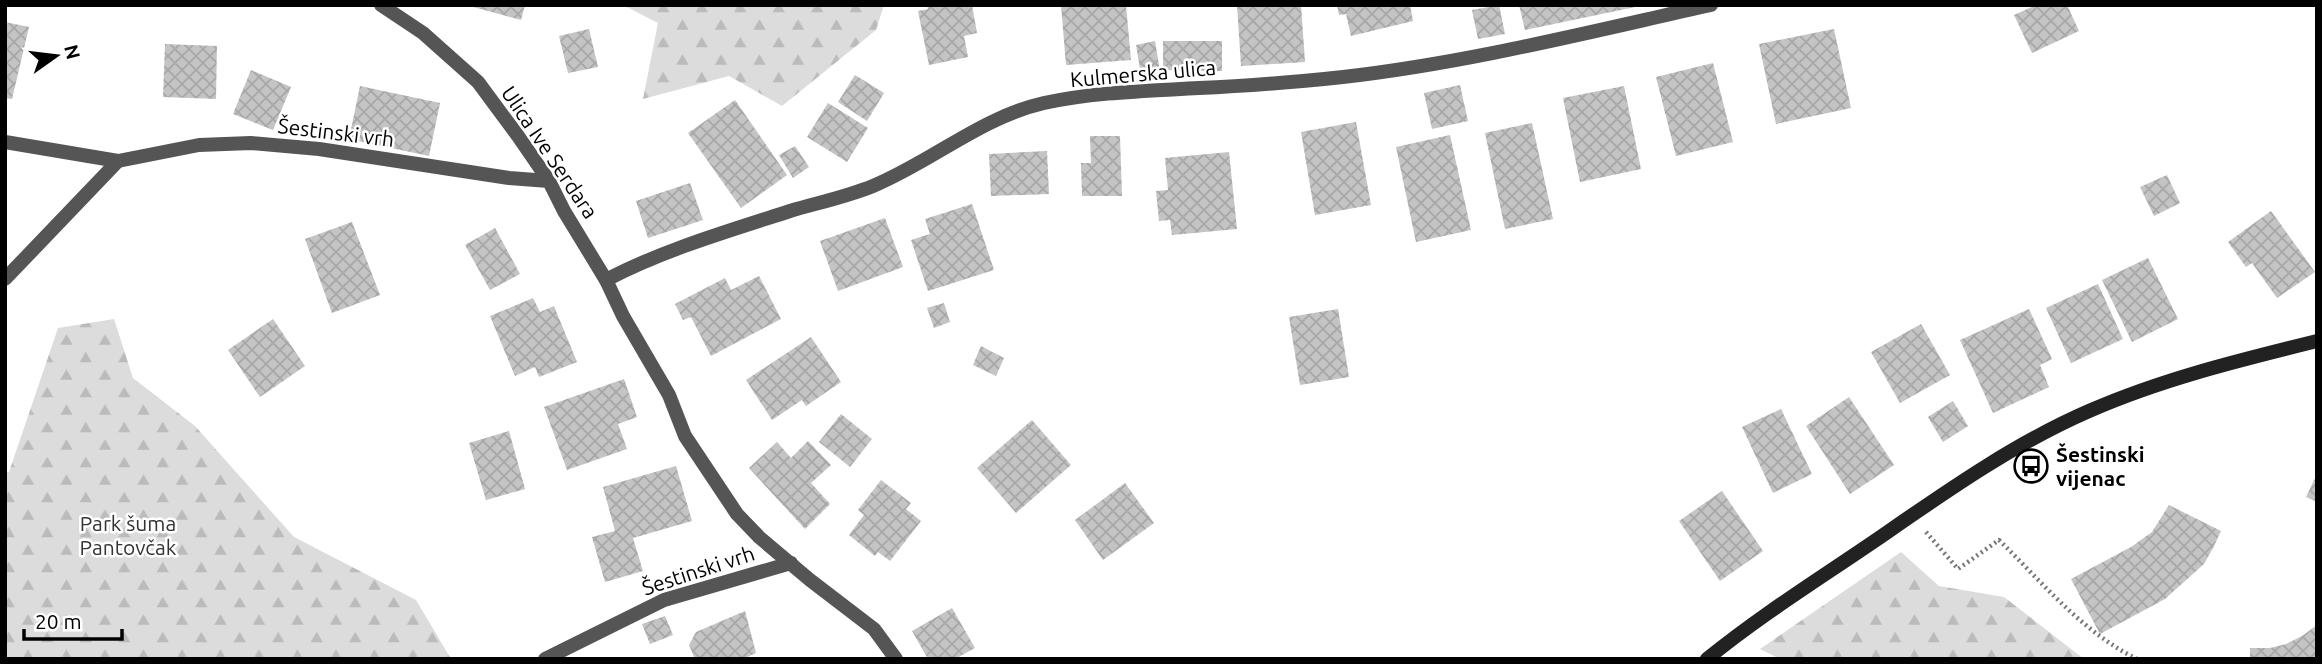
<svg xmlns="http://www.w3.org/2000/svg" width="2322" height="664" font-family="Ubuntu,sans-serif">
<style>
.forest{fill:url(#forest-firs)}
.building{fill:url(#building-cross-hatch)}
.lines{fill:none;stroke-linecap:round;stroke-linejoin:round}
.path{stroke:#777;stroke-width:4.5;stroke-dasharray:2 3.5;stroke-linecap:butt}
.minor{stroke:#555;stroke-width:14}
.tertiary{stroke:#555;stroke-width:14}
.secondary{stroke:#222;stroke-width:14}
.labels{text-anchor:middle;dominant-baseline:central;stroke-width:5;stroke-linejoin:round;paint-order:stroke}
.street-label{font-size:21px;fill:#000;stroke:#fff}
.poi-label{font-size:21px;font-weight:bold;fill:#000;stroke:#fff;text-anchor:start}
.park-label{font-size:21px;fill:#333;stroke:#fff}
</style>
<defs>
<pattern id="forest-firs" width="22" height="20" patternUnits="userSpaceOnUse" patternTransform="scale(1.75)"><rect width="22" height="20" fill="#dcdcdc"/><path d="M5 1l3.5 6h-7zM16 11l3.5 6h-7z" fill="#bbb"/></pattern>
<pattern id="building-cross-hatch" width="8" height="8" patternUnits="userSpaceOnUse" patternTransform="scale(1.75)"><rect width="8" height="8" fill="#c4c4c4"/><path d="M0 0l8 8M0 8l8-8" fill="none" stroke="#a7a7a7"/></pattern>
</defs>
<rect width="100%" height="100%" fill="#fff"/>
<path class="forest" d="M623,5H884L876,30L782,106L729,76L643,99L658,23Z
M114,319L133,378L195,426L294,537L416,600L451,659H5V473L9,472L58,328Z
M1901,552L1939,586L2004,597L2084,659H1780L1760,649Z"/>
<path class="building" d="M466,5H525L521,20Z
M927,5H972L977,33L964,36L968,57L929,65L918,11L928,9Z
M1061,5H1126L1131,60L1066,65Z
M1237,5H1301L1305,62L1241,66Z
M1337,5H1410L1413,21L1351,36L1346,14L1339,15Z
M1499,5L1505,34L1478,39L1472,10Z
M1519,5H1640V6L1525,30Z
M2036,5H2067L2079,31L2032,53L2014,15Z
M5,22L29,27L12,99L5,98Z
M589,29L598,67L568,73L559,36Z
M1834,29L1851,108L1776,124L1759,44Z
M1155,41L1160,71L1141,74L1136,45Z
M1163,41H1222V71L1163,70Z
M165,44L217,46L216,99L163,97Z
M1713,63L1733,142L1676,156L1656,77Z
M251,70L291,87L273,130L233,114Z
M855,75L884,93L867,121L838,102Z
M1460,85L1468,121L1432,129L1424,93Z
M360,86L440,103L429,156L349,139Z
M1624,86L1641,169L1580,182L1563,98Z
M735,100L787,175L741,208L688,133Z
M828,103L868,128L847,162L807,137Z
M1356,122L1371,205L1315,215L1301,132Z
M1532,123L1553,219L1505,229L1485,133Z
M1450,135L1471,230L1416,242L1396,147Z
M1090,136H1120L1122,196H1082L1081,163H1091Z
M795,146L809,167L793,178L779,155Z
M1047,151L1049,194L991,196L989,154Z
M1229,152L1237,229L1172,235L1170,220L1159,221L1156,191L1168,190L1165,158Z
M2167,175L2180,203L2154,216L2140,187Z
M690,183L703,220L648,238L636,201Z
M972,204L994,270L928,291L911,240L930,234L925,219Z
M2271,211L2315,272L2277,298L2252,263L2246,267L2228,242Z
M885,218L903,267L838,291L820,241Z
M352,222L380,295L332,313L305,239Z
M495,228L520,274L490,290L465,245Z
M2148,258L2178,319L2132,342L2102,280Z
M759,276L781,319L711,356L691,317L683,320L675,304L725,278L731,290Z
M2098,284L2123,339L2071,363L2046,308Z
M533,298L540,312L554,306L577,362L539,377L535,367L515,376L490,316Z
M944,303L950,322L934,328L927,308Z
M1338,309L1349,377L1300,385L1289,317Z
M2029,309L2052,359L2040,365L2049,387L1993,413L1960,340Z
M273,319L305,366L260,397L228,350Z
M1921,324L1950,375L1900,403L1871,352Z
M811,337L841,382L806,406L802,400L772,420L746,380Z
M981,346L1004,358L996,376L973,365Z
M624,379L637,417L618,424L627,449L567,470L544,407Z
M1849,397L1894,465L1850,494L1806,426Z
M1953,401L1968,426L1943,442L1928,417Z
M1781,409L1812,474L1773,493L1742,427Z
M841,414L872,439L850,467L819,442Z
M1032,420L1071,465L1016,513L977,468Z
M509,431L525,489L486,500L469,443Z
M808,441L831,465L811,483L830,504L805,529L749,468L777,442L791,458Z
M676,466L692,521L633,538L643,571L605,582L592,537L615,531L603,487Z
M2317,474V502L2306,497Z
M881,480L911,503L906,509L921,521L890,561L878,552L875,556L849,535L864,515L858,510Z
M1125,483L1154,523L1103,560L1075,520Z
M1722,491L1763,551L1720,581L1679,521Z
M2169,505L2221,531L2213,548L2204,564L2165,599L2100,634L2071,579L2131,547L2152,532Z
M952,608L975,648L955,659H928L912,631Z
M745,611L756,653L743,659H695L689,645L696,632Z
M665,616L673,635L650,644L642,624Z
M2317,625V659H2250V648H2270L2286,644L2302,636Z"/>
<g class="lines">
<path class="path" d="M1926,532L1958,569L1999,540C2042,582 2082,632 2137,659"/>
<path class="minor" d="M5,279L118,161
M606,280C663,250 728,231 790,211C817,203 846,197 873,186C931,162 982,117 1044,103C1094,92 1147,91 1199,88C1247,86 1295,82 1343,77C1467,63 1589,32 1711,5
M545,659L664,600L791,563"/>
<path class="tertiary" d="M381,5L423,33L478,82L518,136L549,181L564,211L606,280L623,316L669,395L685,436L737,514L759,537L810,580L874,629L896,659
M5,142L118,161L199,145L251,143L319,149L509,178L549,181"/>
<path class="secondary" d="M1707,659C1761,615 1819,579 1876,540C1944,493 2013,444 2089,411C2162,379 2240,360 2317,341"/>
</g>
<defs>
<symbol id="bus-ring" viewBox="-11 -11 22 22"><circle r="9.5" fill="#fff" stroke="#000" stroke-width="1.5"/><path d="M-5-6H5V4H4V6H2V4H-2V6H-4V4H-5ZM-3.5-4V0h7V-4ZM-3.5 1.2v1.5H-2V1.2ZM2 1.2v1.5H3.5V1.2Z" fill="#000"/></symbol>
</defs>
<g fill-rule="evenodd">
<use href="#bus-ring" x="2012" y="447" width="38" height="38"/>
</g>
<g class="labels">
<g class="street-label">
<text transform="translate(1143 73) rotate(-5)">Kulmerska ulica</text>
<text transform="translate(336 132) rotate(7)">Šestinski vrh</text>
<text transform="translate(550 152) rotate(56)">Ulica Ive Serdara</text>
<text transform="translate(698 570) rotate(-18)">Šestinski vrh</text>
</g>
<g class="poi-label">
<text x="2056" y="454">Šestinski<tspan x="2056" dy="24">vijenac</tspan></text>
</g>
<g class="park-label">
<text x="128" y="523">Park šuma<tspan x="128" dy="24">Pantovčak</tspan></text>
</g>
</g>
<rect width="2322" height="664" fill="none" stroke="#000000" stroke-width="14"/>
<g transform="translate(56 56) rotate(76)" stroke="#ffffff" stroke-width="5" paint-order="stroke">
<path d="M0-5L12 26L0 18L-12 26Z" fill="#000000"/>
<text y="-10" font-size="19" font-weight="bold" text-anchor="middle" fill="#000000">N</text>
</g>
<path d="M24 629v10h98v-10" fill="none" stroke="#000000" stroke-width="3.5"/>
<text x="35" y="629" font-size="21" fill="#000000" stroke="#ffffff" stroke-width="5" paint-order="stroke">20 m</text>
</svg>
